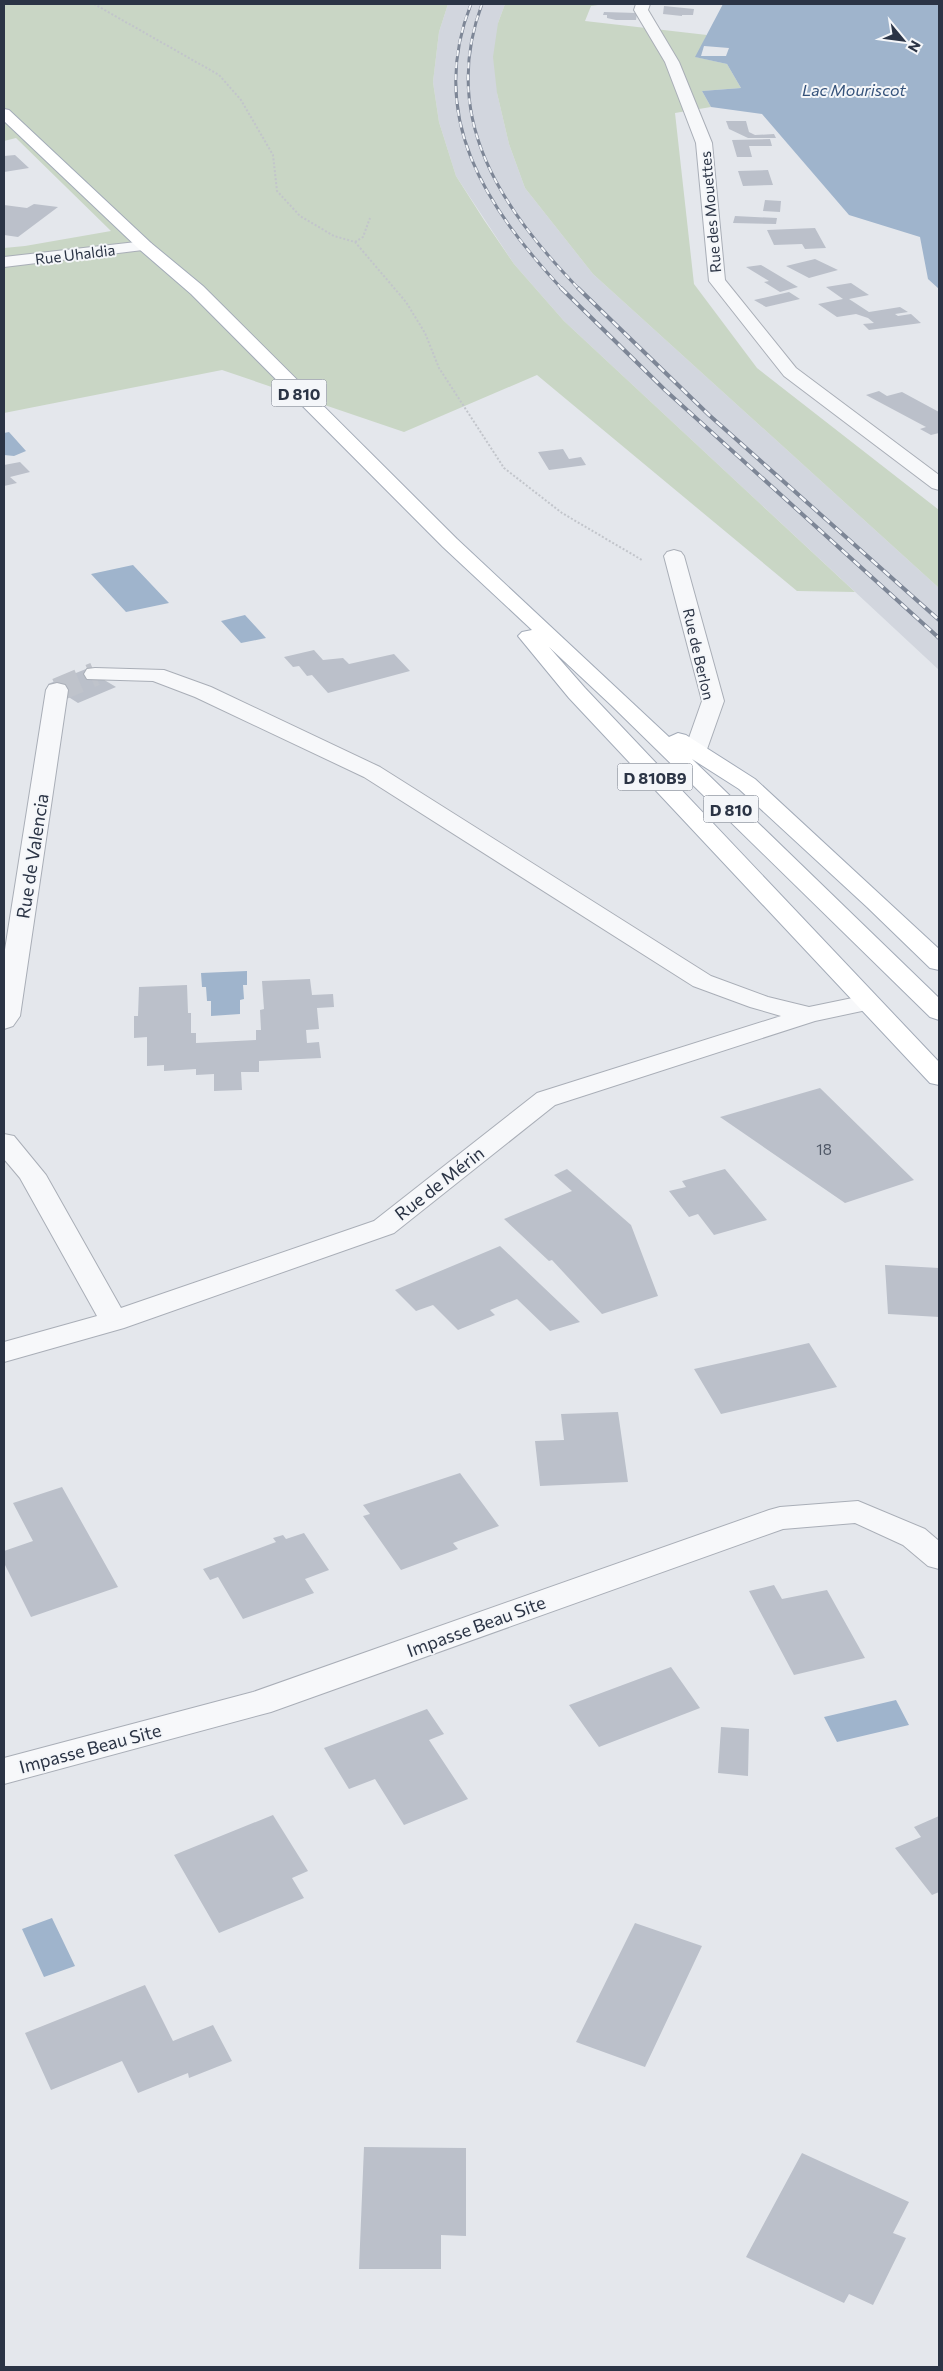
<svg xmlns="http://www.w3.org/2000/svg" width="943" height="2371" font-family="Commissioner,sans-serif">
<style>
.built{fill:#d2d6de}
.green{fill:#c9d6c5}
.water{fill:#9fb4cc}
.pier{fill:#e4e7ec}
.building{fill:#bbc0ca}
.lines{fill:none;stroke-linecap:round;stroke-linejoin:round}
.minor-tunnel{stroke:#bfc3cb;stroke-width:24;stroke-dasharray:24 12;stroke-linecap:butt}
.minor-casing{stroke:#a9aeb7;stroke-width:2}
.major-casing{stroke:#a3abb8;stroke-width:2}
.path{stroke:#c2c5cb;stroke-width:2;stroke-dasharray:2 2;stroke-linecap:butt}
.minor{fill:#f7f8fa;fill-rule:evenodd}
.major{fill:#fff;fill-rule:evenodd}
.rail-far1-casing{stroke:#7d8696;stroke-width:3}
.rail-casing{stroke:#7d8696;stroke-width:4}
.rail-far1{stroke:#f4f6f9;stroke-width:2;stroke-dasharray:6;stroke-linecap:butt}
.rail{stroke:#f4f6f9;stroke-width:2.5;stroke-dasharray:8;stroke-linecap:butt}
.labels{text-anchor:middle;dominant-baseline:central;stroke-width:4;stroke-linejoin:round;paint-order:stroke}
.far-street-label{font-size:15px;fill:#2b3445;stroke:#f4f6f9}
.number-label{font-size:15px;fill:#4f5766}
.far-water-label{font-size:16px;font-style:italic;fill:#34527a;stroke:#f4f6f9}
.shield{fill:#f4f6f9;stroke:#676e7b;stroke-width:1}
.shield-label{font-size:16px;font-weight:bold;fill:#2b3445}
.street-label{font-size:18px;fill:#2b3445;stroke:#f4f6f9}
</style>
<rect width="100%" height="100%" fill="#e4e7ec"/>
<path class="built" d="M448,4H505L498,23L497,93L509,144L525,188L593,274L939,588V670L564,321L514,264L456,176L439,122L433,82L439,32Z"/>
<path class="green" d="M4,4H448L439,32L433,82L439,122L456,176L484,220L514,264L564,321L855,592L797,591L537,375L404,432L222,370L4,413V248L25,246L111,231L16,138L4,141Z
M505,4H605L591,6L585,21L707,35L696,57L727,64L741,88L702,91L711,107L675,113L694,284L757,368L939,510V588L593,274L525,188L509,144L497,93L493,57L498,23Z"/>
<path class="water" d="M723,4H939V289L928,279L920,237L849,215L762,114L711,107L702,91L741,88L727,64L695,57Z
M9,432L26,451L14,456L4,455V433Z
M133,565L169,603L126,612L91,574Z
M245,615L266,638L241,643L221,621Z
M247,971V985H243L244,999L240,1000V1014L211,1016V1001H207L206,987H202L201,973Z
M896,1700L909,1725L837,1742L824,1717Z
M52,1918L75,1966L44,1977L22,1929Z"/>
<path class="pier" d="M704,46L729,48L726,56H701Z"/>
<path class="building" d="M664,6L694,9L693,15H682V16L663,14Z
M604,12L637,13L636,20H616L607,18V15H603Z
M726,121H746L749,132L755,135L774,134L776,138H748L729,129Z
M770,139L772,146H749L752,157H737L732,140Z
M15,155L29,168L4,172V156Z
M768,170L773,185L743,186L738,171Z
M765,200L781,201L780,212L763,211Z
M34,204L58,207L18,237L4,235V205L27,208Z
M735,216L777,218L776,224L733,223Z
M815,228L826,248L805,249L802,244L774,245L767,230Z
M815,259L838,270L809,278L786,266Z
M761,265L798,287L780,292L764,282L769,281L746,267Z
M851,283L869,295L849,299L869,312L900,307L908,312L895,314L898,316L911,314L921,323L869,330L863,324L874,323L868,318L856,314L837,317L818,304L843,299L826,287Z
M789,292L800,299L766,307L754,300Z
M879,391L887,396L902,392L939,412V433L931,435L920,429L926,427L866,395Z
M563,449L569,459L581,457L586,465L549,470L538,452Z
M20,462L30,472L10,477L17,483L4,486V465Z
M314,650L323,660L343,658L349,664L394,654L410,671L328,693L312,675L307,676L299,666L293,667L284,657Z
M86,669L116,687L78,703L48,684Z
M310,979L312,995L333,994L334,1007L317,1008L319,1029L306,1030L307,1043L319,1042L321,1058L259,1061V1072H241L242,1090L214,1091V1074L196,1075V1069L164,1071V1065L147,1066V1037L134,1038V1016H138L139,987L187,985L188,1013H191V1033H196V1043L256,1040V1030H261L260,1010L264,1009L262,981Z
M820,1088L914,1180L845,1203L720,1117Z
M567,1169L631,1225L658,1296L602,1314L552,1260L549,1261L504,1219L572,1191L554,1175Z
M725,1169L767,1220L714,1235L698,1214L689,1217L669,1191L686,1187L682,1181Z
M500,1246L580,1322L550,1331L517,1299L490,1310L495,1315L458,1330L433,1305L416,1311L395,1290Z
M885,1265L939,1268V1317L888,1314Z
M809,1343L837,1387L721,1414L694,1369Z
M618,1412L628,1482L540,1486L535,1441L564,1440L561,1414Z
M460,1473L499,1526L453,1543L458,1549L401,1570L363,1516L370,1514L363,1505Z
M62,1487L118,1587L31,1617L4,1563V1551L33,1541L13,1503Z
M304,1533L329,1570L305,1579L314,1593L243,1619L218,1577L210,1580L203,1569L276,1542L273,1538L283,1535L286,1539Z
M774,1585L782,1599L827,1590L865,1658L794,1675L749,1591Z
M671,1667L700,1708L599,1747L569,1705Z
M427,1709L444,1734L429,1740L468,1799L404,1825L375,1779L349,1789L324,1748Z
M721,1727L749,1729L748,1776L718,1773Z
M273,1815L308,1871L292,1878L304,1898L219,1933L174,1855Z
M939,1816V1892L932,1895L895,1848L921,1837L914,1827Z
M635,1923L702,1946L645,2067L576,2042Z
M145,1985L173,2041L213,2025L232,2061L189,2078L188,2073L138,2093L122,2061L51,2090L25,2033Z
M364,2147L466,2148V2236L441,2235V2269H359Z
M802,2153L909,2202L893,2233L906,2238L873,2305L849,2294L844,2303L746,2257Z"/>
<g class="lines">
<path class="minor-tunnel" d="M57,690L95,674"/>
<defs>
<path id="minor" d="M636,4H650L648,10L679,62L712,143L725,280L796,368L939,475V490L932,488L784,376L709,281L696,143L665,62L634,10Z
M145,241L151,243L153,246L151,249L4,267V257Z
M674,550L681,552L684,556L724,701L706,752L703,757L695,759L687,757L684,752L702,701L664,556L667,552Z
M95,668L164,670L211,687L380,767L711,976L768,997L809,1007L867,995L876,998L880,1003L876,1008L815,1021L555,1105L394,1233L124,1328L4,1362V1342L97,1316L20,1178L4,1159V1134L14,1136L46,1175L121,1308L374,1221L537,1093L781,1016L750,1007L693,986L364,777L195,697L153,681L87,679L84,674L87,669Z
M57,683L65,685L68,690L20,1016L13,1026L4,1029V956L46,690L49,685Z
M858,1501L925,1529L939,1541V1569L928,1566L903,1545L855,1523L783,1529L271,1712L4,1784V1758L253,1692L769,1510L780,1507Z"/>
<path id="major" d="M4,109L9,110L151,243L203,286L457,539L669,737L678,733L686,735L755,779L939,949V970L930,968L867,907L739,789L692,759L939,998V1020L930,1017L611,705L549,647L585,688L939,1062V1085L930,1083L569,698L518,636L522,632L532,630L443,547L191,294L139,249L4,121Z"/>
</defs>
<use href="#minor" class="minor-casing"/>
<use href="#major" class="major-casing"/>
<path class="path" d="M94,4L219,75L241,100L273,155L277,191L300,216L334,236L355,242L406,302L425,333L439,368L504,468L562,513L642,560
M355,242L363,237L370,218"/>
<use href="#minor" class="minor"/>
<use href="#major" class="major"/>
<defs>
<path id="rail-far1" d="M471,4C426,118 487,208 562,289
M482,4C439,119 502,209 579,289"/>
<path id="rail" d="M561,288L665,390L939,638
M578,288L709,415L939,620"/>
</defs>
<use href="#rail-far1" class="rail-far1-casing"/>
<use href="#rail" class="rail-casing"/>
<use href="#rail-far1" class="rail-far1"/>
<use href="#rail" class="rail"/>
</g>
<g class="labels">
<g class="far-street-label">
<text transform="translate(710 212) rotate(-95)">Rue des Mouettes</text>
<text transform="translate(75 254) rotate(-7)">Rue Uhaldia</text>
<text transform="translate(699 654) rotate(77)">Rue de Berlon</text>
</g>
<g class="number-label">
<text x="824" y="1149">18</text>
</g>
<g class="far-water-label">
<text x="854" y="89">Lac Mouriscot</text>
</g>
<g class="shield">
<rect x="271.5" y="379.5" width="55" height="27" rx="4"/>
<rect x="617.5" y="763.5" width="75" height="27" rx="4"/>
<rect x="703.5" y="795.5" width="55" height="27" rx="4"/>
</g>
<g class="shield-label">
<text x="299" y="393">D 810</text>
<text x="655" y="777">D 810B9</text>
<text x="731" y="809">D 810</text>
</g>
<g class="street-label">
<text transform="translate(32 856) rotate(-81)">Rue de Valencia</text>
<text transform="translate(439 1183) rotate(-38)">Rue de Mérin</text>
<text transform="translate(476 1626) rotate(-20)">Impasse Beau Site</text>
<text transform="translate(90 1748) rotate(-15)">Impasse Beau Site</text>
</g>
</g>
<rect width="943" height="2371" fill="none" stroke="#2b3445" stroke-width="10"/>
<g transform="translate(903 40) rotate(119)" stroke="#f4f6f9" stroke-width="4" paint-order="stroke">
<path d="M0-4L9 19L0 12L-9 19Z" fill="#2b3445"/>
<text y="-8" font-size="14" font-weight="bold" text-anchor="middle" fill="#2b3445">N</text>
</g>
</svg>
